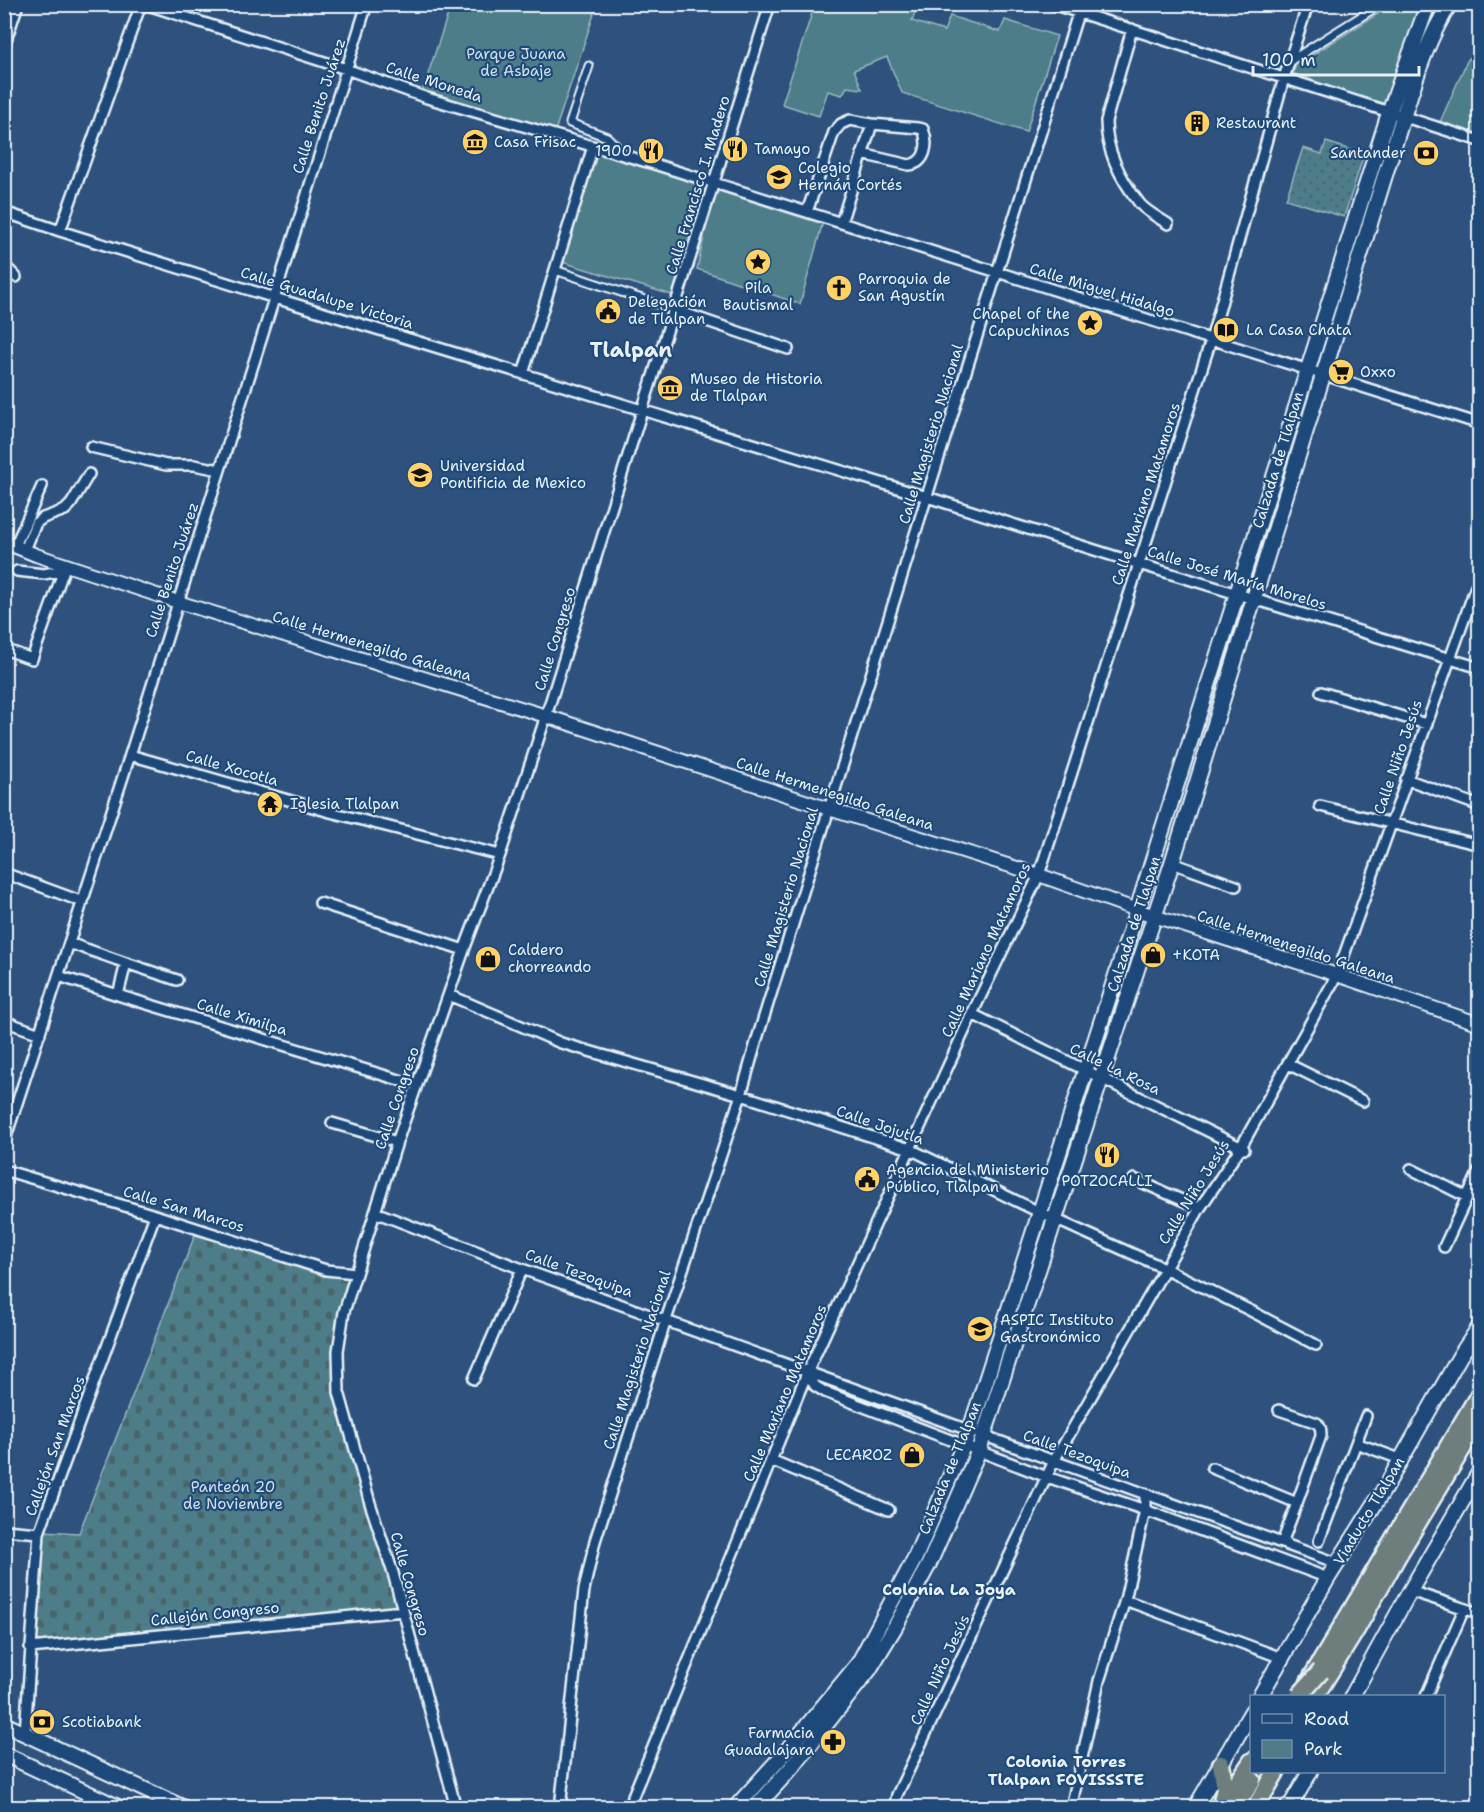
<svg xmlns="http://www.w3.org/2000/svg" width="1484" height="1812" font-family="'Shantell Sans',sans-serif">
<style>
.green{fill:#4e7d88;stroke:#9bb7c0;stroke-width:1.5}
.cemetery{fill:url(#cemetery-stones);stroke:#9bb7c0;stroke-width:1.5}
.garden{fill:url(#garden-dots);stroke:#9bb7c0;stroke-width:1.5}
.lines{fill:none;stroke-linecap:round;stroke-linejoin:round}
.pedestrian-casing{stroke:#e8f1f8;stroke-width:11}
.minor-casing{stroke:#e8f1f8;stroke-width:14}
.tertiary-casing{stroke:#e8f1f8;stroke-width:16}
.secondary-casing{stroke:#e8f1f8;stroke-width:18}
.motorway-casing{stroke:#e8f1f8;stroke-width:21}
.pedestrian{stroke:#1f4a7a;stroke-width:7}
.minor{stroke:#1f4a7a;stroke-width:9}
.tertiary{stroke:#1f4a7a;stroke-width:12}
.secondary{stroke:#1f4a7a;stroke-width:14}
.motorway{stroke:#6d7e7c;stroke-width:16}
.motorway-bridge-casing{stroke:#e8f1f8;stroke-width:21;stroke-linecap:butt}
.motorway-bridge{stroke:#6d7e7c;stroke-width:16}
.labels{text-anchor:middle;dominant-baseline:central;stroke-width:4.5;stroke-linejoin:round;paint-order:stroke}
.park-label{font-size:15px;fill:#d1e0e7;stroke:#1f4a7a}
.street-label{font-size:15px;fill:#e8f1f8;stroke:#1f4a7a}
.poi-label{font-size:15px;fill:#e8f1f8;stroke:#1f4a7a;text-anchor:start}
.neighbourhood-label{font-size:16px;font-weight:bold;fill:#e8f1f8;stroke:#1f4a7a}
.district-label{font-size:21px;font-weight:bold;fill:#e8f1f8;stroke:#1f4a7a}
</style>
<defs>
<pattern id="cemetery-stones" width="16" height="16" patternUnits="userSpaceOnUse" patternTransform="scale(1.5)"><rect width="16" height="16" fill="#4e7d88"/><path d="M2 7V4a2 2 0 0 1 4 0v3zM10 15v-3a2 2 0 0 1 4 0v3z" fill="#4a656c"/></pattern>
<pattern id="garden-dots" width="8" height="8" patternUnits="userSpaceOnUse" patternTransform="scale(1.5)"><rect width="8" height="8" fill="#4e7d88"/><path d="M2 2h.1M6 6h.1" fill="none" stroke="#4a656c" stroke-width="1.8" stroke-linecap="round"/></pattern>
</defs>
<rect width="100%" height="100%" fill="#2e527d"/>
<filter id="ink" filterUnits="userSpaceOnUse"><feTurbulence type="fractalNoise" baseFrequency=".0167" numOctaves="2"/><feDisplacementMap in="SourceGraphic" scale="12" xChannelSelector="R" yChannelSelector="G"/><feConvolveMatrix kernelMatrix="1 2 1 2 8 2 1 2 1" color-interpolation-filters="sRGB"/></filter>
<g filter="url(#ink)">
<path class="green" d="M815,4L899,5L916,10L912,21L944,31L950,16L1000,32L1005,20L1057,36L1026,132L902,93L887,57L854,70L862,89L847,87L842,95L828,91L819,116L782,104Z
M451,5H597L554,134L421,95Z
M1392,5H1423L1388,108L1293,73L1296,65Z
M1479,43V134L1440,122L1467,61Z
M594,147L713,185L693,246L672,295L562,262Z
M715,186L823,222L800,304L697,269Z"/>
<path class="cemetery" d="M195,1235L355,1277L343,1315L338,1393L401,1608L34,1645L43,1531L79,1533Z"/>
<path class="garden" d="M1326,142L1364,154L1344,217L1286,199L1303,148L1322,154Z"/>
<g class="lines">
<defs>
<path id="pedestrian" d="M1290,61L1381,4
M589,66L570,123L607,137L624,154
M555,270L675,310"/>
<path id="minor" d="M145,4L346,69L427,98L654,164L1480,424
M1052,4L1480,141
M1132,29L1106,121C1106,151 1122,181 1140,204C1147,212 1159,218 1168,224
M4,46L18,4
M4,212L60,231L275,298L927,497L1139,564L1480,668
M807,212L834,132L841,124L850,120L872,124L918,128L923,129C929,144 926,163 909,165L862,154
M841,223L872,124
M60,231L141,4
M4,265L16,277
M675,310L788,349
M523,374L593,146
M91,447L166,465H194L220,470
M15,546L42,486
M25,550L36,523L43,518L65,510L71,504L89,474
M17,571L44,574L64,570
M4,649L32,659L66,564
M1321,692L1426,724
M130,755L330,812L500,855
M1406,779L1480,806
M1320,806L1480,845
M1172,863L1236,886
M4,873L83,902
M320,903L464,950
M69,943L126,963L118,995
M126,963L177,980
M59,976L124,997L416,1085
M449,995L561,1043L741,1095L910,1149L1039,1212L1164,1268L1251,1311L1316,1345
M972,1014L1244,1149
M4,1021L40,1034
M1288,1064L1363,1101
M332,1123L397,1142
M4,1143L130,755L367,4
M1411,1169L1467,1197
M4,1170L155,1215L326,1270L356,1273
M1134,1179L1200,1208
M375,1212L522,1269L1337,1563
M1444,1247L1480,1169
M807,1373L815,1386L825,1392L1047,1477L1145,1510L1328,1578
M474,1379L522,1269
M1356,1443L1366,1416
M771,1460L889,1510
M1212,1468L1297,1503L1321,1436C1321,1430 1321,1427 1317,1423L1279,1410
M4,1530L39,1533
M1319,1541L1356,1443L1400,1459
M1282,1543L1297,1503
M1410,1591L1472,1611H1480
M1125,1600L1282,1658
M30,1648L403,1611
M1426,1696L1464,1609
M25,1733L39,1533L155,1215
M456,1808L393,1573L370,1503L339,1392L338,1351L344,1312L397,1142L464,950L500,855L546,716L770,4
M560,1808L584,1590L595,1541L666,1320L741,1095L757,1039L1081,4
M628,1808L807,1373L972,1014L1039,875L1211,340L1284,78L1308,4
M894,1808L897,1795L1054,1461L1200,1208L1241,1147L1337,975L1480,575
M1071,1808L1099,1681L1125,1600L1145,1510V1494"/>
<path id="tertiary" d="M4,542L36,555L178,602L546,716L829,809L1039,875L1154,916L1337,975L1480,1024"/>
<path id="secondary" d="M1260,1696L1328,1578L1383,1491L1460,1356L1480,1326
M1352,1696L1410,1591L1480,1471
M4,1724L184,1808
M4,1754L120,1808
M735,1808L783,1755L858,1664L915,1558L970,1430L1137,910L1389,113L1428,4
M755,1808L793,1766L869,1670L895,1627L929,1564L979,1450L1172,863L1403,117C1416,78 1427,39 1450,4
M1195,1808L1252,1711
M1289,1808L1310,1772"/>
<path id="motorway" d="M1309,1682L1480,1393
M1315,1696L1354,1633L1398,1555L1480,1419
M1221,1764L1225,1789L1222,1801
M1221,1808L1252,1761
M1235,1808L1252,1780
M1255,1808L1276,1772
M1289,1808V1807"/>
</defs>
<use href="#pedestrian" class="pedestrian-casing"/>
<use href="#minor" class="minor-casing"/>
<use href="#tertiary" class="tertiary-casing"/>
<use href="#secondary" class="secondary-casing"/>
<use href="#motorway" class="motorway-casing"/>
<use href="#pedestrian" class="pedestrian"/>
<use href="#minor" class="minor"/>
<use href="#tertiary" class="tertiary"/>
<use href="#secondary" class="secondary"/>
<use href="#motorway" class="motorway"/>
<defs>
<path id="motorway-bridge" d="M1299,1696L1321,1671"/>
</defs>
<use href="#motorway-bridge" class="motorway-bridge-casing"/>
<use href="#motorway-bridge" class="motorway-bridge"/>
</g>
</g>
<defs>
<symbol id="building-disc" viewBox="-11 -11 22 22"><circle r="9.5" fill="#ffd166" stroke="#1f4a7a"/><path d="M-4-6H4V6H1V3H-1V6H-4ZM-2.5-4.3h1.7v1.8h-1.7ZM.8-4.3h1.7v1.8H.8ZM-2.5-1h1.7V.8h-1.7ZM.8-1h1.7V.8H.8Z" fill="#111"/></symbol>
<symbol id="museum-disc" viewBox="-11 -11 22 22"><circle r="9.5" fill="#ffd166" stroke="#1f4a7a"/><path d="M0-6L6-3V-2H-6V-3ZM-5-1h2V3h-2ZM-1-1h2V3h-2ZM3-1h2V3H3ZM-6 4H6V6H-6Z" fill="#111"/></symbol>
<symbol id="restaurant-disc" viewBox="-11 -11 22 22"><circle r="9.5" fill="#ffd166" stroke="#1f4a7a"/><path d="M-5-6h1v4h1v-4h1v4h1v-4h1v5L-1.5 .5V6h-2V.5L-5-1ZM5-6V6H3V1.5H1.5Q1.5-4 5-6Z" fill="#111"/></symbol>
<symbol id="bank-disc" viewBox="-11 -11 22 22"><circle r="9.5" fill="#ffd166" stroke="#1f4a7a"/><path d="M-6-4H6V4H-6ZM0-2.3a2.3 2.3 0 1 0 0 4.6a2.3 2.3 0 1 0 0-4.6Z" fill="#111"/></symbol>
<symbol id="school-disc" viewBox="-11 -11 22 22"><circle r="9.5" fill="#ffd166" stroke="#1f4a7a"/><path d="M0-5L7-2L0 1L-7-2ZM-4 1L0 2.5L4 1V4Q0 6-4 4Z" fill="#111"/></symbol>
<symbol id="sight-disc" viewBox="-11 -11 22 22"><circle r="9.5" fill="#ffd166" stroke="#1f4a7a"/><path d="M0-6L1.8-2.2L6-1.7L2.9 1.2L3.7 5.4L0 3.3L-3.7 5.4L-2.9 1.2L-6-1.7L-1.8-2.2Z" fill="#111"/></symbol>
<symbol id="church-disc" viewBox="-11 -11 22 22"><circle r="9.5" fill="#ffd166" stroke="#1f4a7a"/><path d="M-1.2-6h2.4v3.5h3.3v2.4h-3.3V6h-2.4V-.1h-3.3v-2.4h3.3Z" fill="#111"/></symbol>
<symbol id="civic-disc" viewBox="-11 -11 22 22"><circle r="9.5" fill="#ffd166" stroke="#1f4a7a"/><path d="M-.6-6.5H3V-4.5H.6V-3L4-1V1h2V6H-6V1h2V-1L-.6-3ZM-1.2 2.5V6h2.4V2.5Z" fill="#111"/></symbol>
<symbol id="library-disc" viewBox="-11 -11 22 22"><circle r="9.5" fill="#ffd166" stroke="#1f4a7a"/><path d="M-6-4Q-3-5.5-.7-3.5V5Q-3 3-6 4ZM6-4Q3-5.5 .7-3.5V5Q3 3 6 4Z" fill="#111"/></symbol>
<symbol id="supermarket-disc" viewBox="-11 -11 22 22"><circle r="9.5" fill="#ffd166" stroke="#1f4a7a"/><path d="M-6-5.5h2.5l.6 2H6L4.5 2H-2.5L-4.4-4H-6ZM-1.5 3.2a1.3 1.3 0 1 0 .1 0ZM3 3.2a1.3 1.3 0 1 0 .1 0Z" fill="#111"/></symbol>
<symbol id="university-disc" viewBox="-11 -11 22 22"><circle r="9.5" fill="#ffd166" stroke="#1f4a7a"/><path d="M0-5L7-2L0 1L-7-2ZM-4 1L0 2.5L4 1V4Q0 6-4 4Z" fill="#111"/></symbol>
<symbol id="temple-disc" viewBox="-11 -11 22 22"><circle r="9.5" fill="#ffd166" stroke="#1f4a7a"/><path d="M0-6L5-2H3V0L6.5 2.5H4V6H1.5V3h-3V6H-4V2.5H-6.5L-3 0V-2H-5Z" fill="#111"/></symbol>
<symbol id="shop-disc" viewBox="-11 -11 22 22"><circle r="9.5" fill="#ffd166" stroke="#1f4a7a"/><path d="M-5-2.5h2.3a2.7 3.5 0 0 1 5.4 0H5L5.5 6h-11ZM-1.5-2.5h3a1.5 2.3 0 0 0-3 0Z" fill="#111"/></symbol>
<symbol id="pharmacy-disc" viewBox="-11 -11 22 22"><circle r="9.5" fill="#ffd166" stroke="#1f4a7a"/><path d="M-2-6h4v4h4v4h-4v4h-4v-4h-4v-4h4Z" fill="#111"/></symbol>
</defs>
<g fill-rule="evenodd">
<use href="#building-disc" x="1182" y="108" width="30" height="30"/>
<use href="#museum-disc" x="460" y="127" width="30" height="30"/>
<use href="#restaurant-disc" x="720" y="134" width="30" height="30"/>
<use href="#restaurant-disc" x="636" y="136" width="30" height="30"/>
<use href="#bank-disc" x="1411" y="138" width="30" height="30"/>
<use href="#school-disc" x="764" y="162" width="30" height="30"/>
<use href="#sight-disc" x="743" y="247" width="30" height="30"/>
<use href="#church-disc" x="824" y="273" width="30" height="30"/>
<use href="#civic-disc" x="593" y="296" width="30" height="30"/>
<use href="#sight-disc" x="1075" y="308" width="30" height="30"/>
<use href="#library-disc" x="1211" y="315" width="30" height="30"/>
<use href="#supermarket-disc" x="1326" y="357" width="30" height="30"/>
<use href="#museum-disc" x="655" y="373" width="30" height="30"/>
<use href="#university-disc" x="405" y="460" width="30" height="30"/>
<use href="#temple-disc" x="255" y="789" width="30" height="30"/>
<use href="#shop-disc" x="1138" y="940" width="30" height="30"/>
<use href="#shop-disc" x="473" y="944" width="30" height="30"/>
<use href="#restaurant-disc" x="1092" y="1140" width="30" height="30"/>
<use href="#civic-disc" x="852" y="1164" width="30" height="30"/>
<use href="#university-disc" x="965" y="1314" width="30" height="30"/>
<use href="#shop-disc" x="897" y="1440" width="30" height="30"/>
<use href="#bank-disc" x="27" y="1707" width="30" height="30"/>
<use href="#pharmacy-disc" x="818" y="1727" width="30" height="30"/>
</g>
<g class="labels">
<g class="park-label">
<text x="516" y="54">Parque Juana<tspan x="516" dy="17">de Asbaje</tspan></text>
<text x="233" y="1487">Panteón 20<tspan x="233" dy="17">de Noviembre</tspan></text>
</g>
<g class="street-label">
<text transform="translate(434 82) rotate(18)">Calle Moneda</text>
<text transform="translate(319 106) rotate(-72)">Calle Benito Juárez</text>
<text transform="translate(698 185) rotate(-73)">Calle Francisco I. Madero</text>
<text transform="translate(1102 290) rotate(17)">Calle Miguel Hidalgo</text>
<text transform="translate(327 298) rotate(17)">Calle Guadalupe Victoria</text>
<text transform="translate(931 434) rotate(-73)">Calle Magisterio Nacional</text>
<text transform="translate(1278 460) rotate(-73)">Calzada de Tlalpan</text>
<text transform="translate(1146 494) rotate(-72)">Calle Mariano Matamoros</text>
<text transform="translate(172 570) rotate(-72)">Calle Benito Juárez</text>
<text transform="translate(1237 578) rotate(17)">Calle José María Morelos</text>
<text transform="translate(555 639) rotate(-73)">Calle Congreso</text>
<text transform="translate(372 646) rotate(17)">Calle Hermenegildo Galeana</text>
<text transform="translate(1398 757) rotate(-71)">Calle Niño Jesús</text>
<text transform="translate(232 768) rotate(16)">Calle Xocotla</text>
<text transform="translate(835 794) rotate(18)">Calle Hermenegildo Galeana</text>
<text transform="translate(786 897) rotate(-73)">Calle Magisterio Nacional</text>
<text transform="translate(1134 924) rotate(-72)">Calzada de Tlalpan</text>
<text transform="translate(1296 947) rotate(18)">Calle Hermenegildo Galeana</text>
<text transform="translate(986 950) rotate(-65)">Calle Mariano Matamoros</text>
<text transform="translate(242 1017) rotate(17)">Calle Ximilpa</text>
<text transform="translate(1115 1069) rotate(26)">Calle La Rosa</text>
<text transform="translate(397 1098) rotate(-71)">Calle Congreso</text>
<text transform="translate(880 1125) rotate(19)">Calle Jojutla</text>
<text transform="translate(1194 1192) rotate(-58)">Calle Niño Jesús</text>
<text transform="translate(184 1209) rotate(17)">Calle San Marcos</text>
<text transform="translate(579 1273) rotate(20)">Calle Tezoquipa</text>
<text transform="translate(637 1360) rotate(-72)">Calle Magisterio Nacional</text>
<text transform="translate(785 1393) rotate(-67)">Calle Mariano Matamoros</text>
<text transform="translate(55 1446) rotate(-70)">Callejón San Marcos</text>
<text transform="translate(1077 1454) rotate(20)">Calle Tezoquipa</text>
<text transform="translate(950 1468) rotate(-68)">Calzada de Tlalpan</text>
<text transform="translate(1369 1511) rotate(-59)">Viaducto Tlalpan</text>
<text transform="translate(410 1584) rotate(74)">Calle Congreso</text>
<text transform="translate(215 1614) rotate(-6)">Callejón Congreso</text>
<text transform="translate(940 1670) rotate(-65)">Calle Niño Jesús</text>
</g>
<g class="poi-label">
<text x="1216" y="123">Restaurant</text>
<text x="494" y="142">Casa Frisac</text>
<text x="754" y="149">Tamayo</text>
<text x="632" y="151" text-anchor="end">1900</text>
<text x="1406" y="153" text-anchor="end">Santander</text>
<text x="798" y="168">Colegio<tspan x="798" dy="17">Hernán Cortés</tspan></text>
<text x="858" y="279">Parroquia de<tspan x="858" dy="17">San Agustín</tspan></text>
<text x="758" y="288" text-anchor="middle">Pila<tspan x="758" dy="17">Bautismal</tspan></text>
<text x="628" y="302">Delegación<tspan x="628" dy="17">de Tlalpan</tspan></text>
<text x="1070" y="314" text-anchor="end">Chapel of the<tspan x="1070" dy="17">Capuchinas</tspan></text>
<text x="1246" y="330">La Casa Chata</text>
<text x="1360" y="372">Oxxo</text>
<text x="690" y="379">Museo de Historia<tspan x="690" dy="17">de Tlalpan</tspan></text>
<text x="440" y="466">Universidad<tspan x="440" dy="17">Pontificia de Mexico</tspan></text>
<text x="290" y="804">Iglesia Tlalpan</text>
<text x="508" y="950">Caldero<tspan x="508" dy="17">chorreando</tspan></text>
<text x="1172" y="955">+KOTA</text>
<text x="886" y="1170">Agencia del Ministerio<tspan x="886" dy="17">Público, Tlalpan</tspan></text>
<text x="1107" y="1181" text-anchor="middle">POTZOCALLI</text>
<text x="1000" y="1320">ASPIC Instituto<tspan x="1000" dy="17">Gastronómico</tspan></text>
<text x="892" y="1455" text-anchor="end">LECAROZ</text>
<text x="62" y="1722">Scotiabank</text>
<text x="814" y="1733" text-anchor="end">Farmacia<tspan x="814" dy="17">Guadalajara</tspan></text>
</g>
<g class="neighbourhood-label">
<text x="949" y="1589">Colonia La Joya</text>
<text x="1066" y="1761">Colonia Torres<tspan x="1066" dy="18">Tlalpan FOVISSSTE</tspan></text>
</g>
<g class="district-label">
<text x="631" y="350">Tlalpan</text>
</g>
</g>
<rect width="1484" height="1812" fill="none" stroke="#1f4a7a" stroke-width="24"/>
<rect x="12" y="12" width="1460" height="1788" fill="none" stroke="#e8f1f8" stroke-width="2" filter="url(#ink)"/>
<rect x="1250" y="1695" width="195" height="78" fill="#1f4a7a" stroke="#6f8dac" stroke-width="1.5"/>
<rect x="1262" y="1714" width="30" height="9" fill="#1f4a7a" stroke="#6f8dac" stroke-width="1.5"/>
<text x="1304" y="1725" font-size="18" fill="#e8f1f8">Road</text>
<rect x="1262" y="1740" width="30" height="18" fill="#4e7d88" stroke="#6f8dac" stroke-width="1.5"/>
<text x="1304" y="1755" font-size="18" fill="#e8f1f8">Park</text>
<path d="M1253 66v9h166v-9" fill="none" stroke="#e8f1f8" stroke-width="3"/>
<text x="1262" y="66" font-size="18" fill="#e8f1f8" stroke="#1f4a7a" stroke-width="4.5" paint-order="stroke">100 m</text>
</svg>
